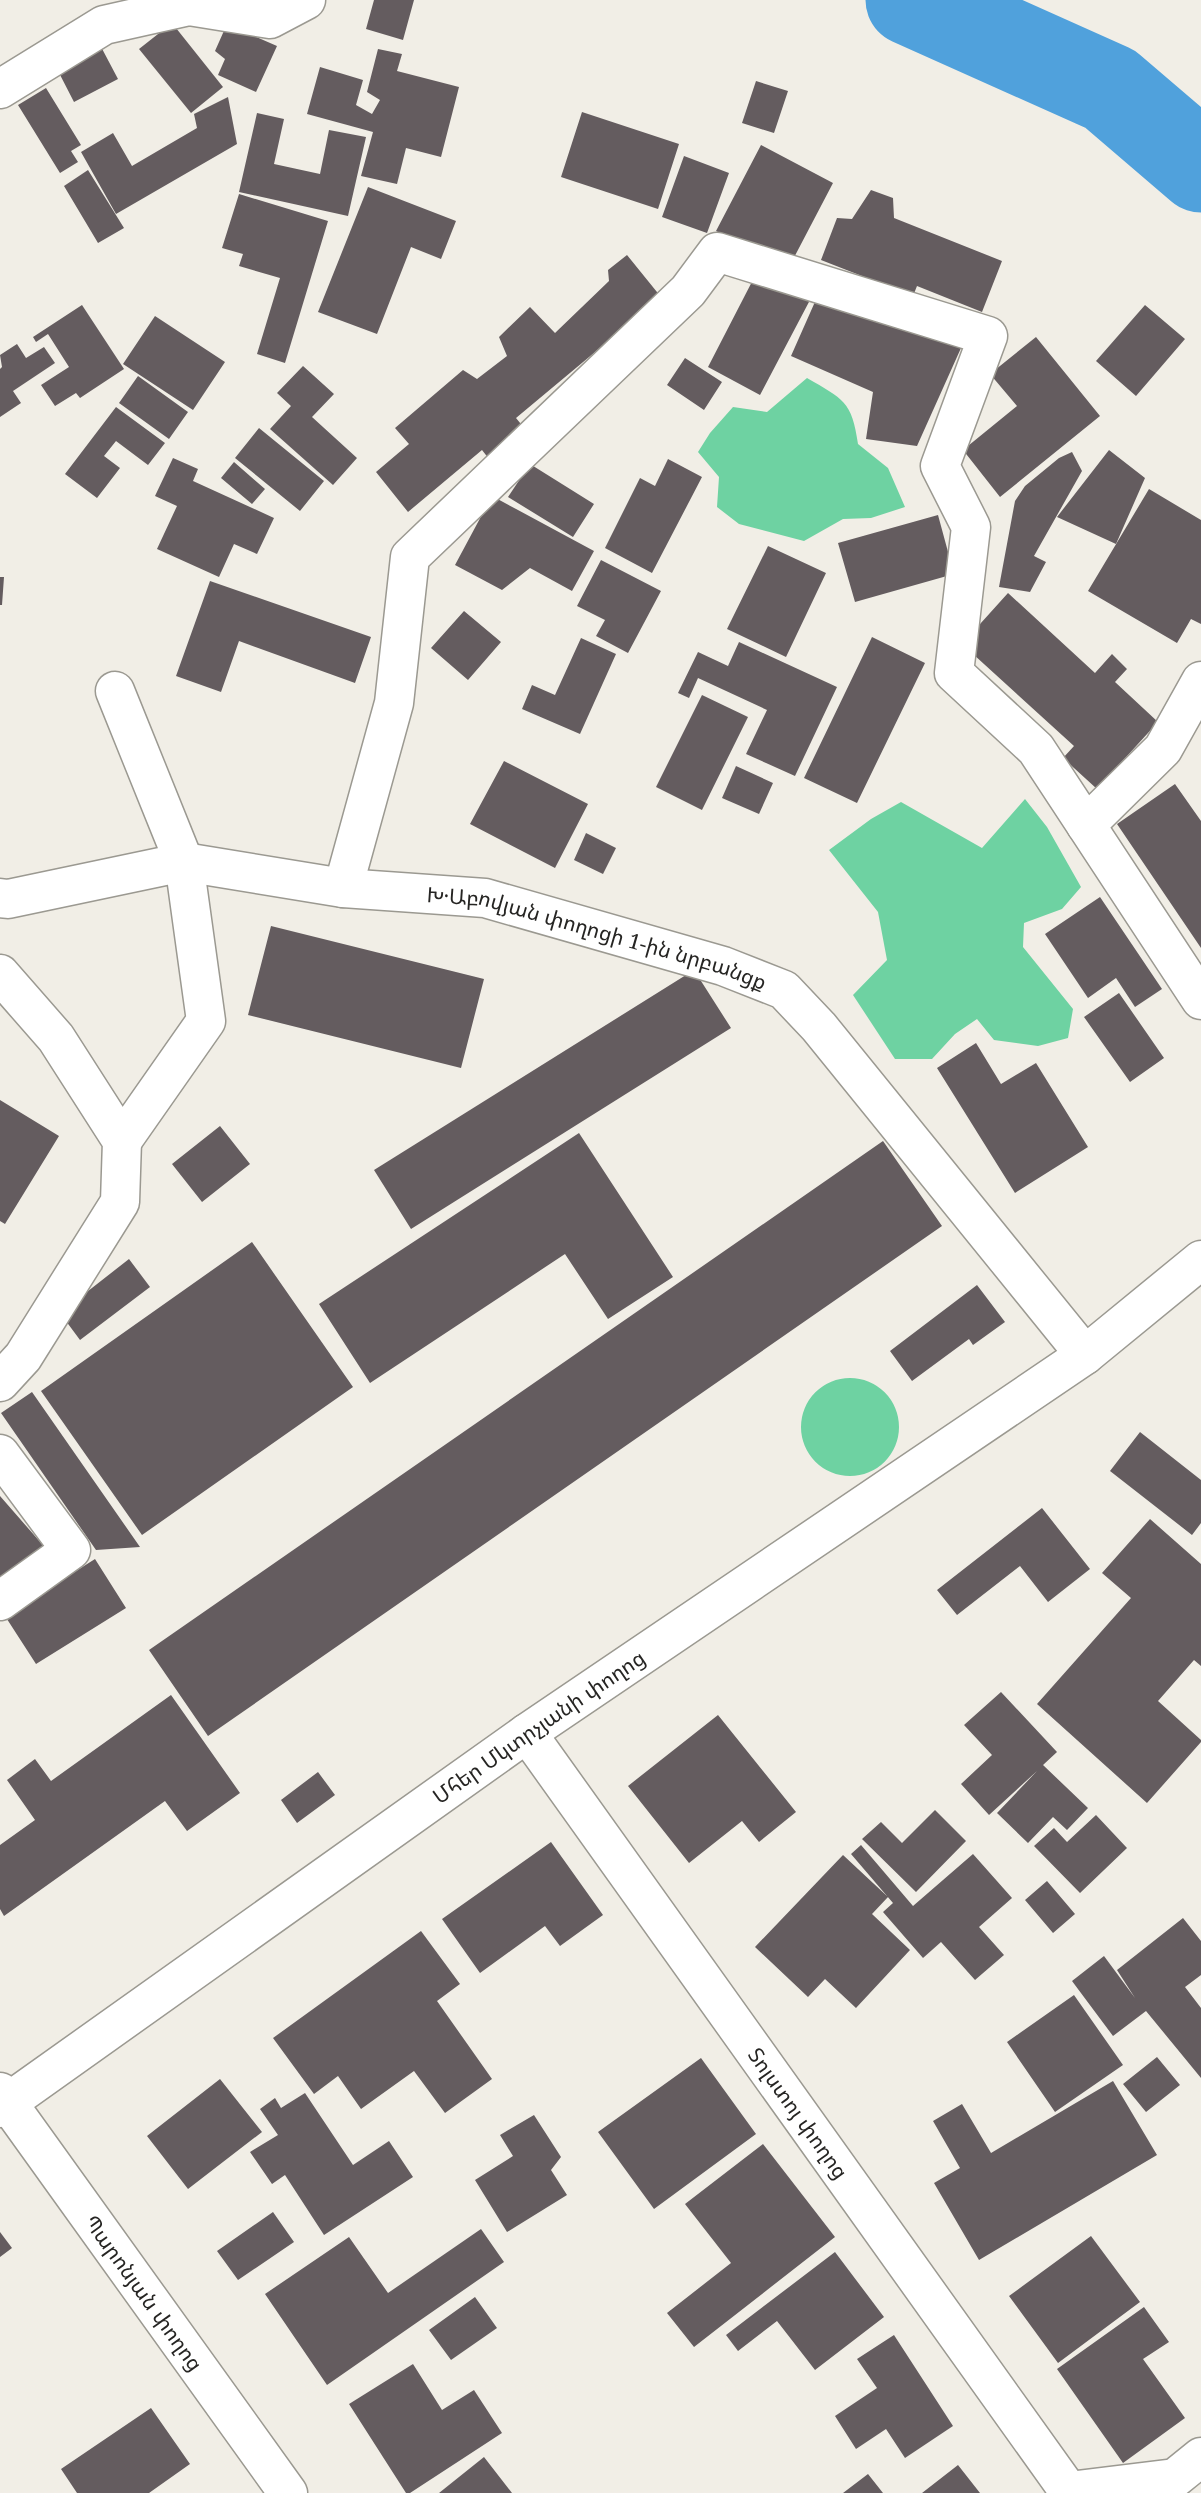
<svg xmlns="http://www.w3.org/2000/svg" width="1201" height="2493" font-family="'Noto Serif','Noto Sans Armenian',serif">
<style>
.forest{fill:#6ed2a2}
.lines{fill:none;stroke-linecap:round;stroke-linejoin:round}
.river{stroke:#50a1dc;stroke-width:91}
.building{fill:#645c5f}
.minor-casing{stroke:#9b9991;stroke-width:41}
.minor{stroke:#fff;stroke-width:38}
.labels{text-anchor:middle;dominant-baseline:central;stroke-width:7;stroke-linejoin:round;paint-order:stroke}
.street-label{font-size:21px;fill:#262523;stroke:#fff}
</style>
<rect width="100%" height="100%" fill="#f1eee6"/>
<path class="forest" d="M807,378C843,399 852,401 858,444L888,468L905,507L871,518L843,519L804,541L739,524L717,507L719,477L698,452L710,433L733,407L767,412Z
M1025,799L1047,827L1081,887L1062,909L1024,923L1023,947L1073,1009L1068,1038L1038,1046L994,1040L977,1019L955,1034L932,1059H895L853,995L887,960L878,912L829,850L871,819L901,802L982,848Z
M801 1427a49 49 0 1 1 98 0a49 49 0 1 1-98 0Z"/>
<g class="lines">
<path class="river" d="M911,0L1110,89L1201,167"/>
</g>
<path class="building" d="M374,0H414L403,40L366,29Z
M172,23L223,87L191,113L139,49Z
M227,24L277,46L256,92L218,75L225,59L215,51Z
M99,43L118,79L74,102L56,67Z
M378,49L402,54L397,71L459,87L441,157L406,148L397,184L361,176L373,132L307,114L320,67L363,80L356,105L372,114L380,100L367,92Z
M756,81L788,91L774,133L742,123Z
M46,88L81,145L71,151L78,162L60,173L18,105Z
M228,97L237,144L116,214L81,152L113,133L132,166L197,128L194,114Z
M582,112L679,144L658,209L561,177Z
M257,113L284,119L274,164L320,174L329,130L366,137L348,216L239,192Z
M761,145L833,183L788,269L716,231Z
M684,156L729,173L707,233L662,217Z
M88,170L124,228L98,243L64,186Z
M368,187L456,221L441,259L411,247L377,334L318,312Z
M871,190L893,198L894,218L1002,261L982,312L917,286L913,296L821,260L837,218L852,219Z
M239,194L328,221L285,363L257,354L280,278L239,266L243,254L222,248Z
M627,255L661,297L516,418L525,429L489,459L482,450L408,512L376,472L409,444L395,428L463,370L477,379L507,356L499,337L530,307L555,333L609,281L608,270Z
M757,272L810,300L760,395L708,367Z
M822,286L961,348L917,446L866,439L873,392L791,356Z
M82,305L124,369L80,398L76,393L55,406L41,385L69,367L48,334L36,342L33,337Z
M1145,305L1185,339L1136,396L1096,361Z
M155,316L225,362L193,410L123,364Z
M1036,337L1100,416L1000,497L963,450L1017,406L990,374Z
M17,344L26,358L44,347L55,363L13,391L21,403L0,417V369L2,367L0,355Z
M685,358L722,382L704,410L667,385Z
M303,366L334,394L312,417L357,458L333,485L270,429L291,406L277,393Z
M138,376L188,412L169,439L119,403Z
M116,407L165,443L148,465L116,441L104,456L120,468L97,498L65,474Z
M259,428L324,481L300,511L235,458Z
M1109,450L1145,478L1116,544L1057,517Z
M1072,452L1082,471L1034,556L1046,562L1030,592L999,587L1015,501L1025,486L1059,458Z
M173,458L198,469L193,481L274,518L257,554L234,544L219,577L157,549L177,506L155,496Z
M668,459L702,477L652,573L605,548L640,478L655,486Z
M234,462L265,489L252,504L221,478Z
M530,464L594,504L573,537L508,497Z
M1149,489L1201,520V624L1191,619L1177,643L1088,591Z
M492,496L594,551L572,591L530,568L502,590L455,565Z
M938,515L954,574L855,602L838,543Z
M768,546L826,573L786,657L727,629Z
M601,560L661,591L628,653L596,636L605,620L577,606Z
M0,577H4L2,605H0Z
M210,581L371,637L355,683L239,641L221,692L176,676Z
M1008,593L1095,673L1112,654L1127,669L1115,682L1158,722L1097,789L1063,758L1074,746L962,644Z
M464,611L501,642L468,680L431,648Z
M872,637L925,663L857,803L804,778Z
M581,638L616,654L580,734L522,709L532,685L555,695Z
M739,642L837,687L795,776L746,754L767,710L698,678L689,698L678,693L698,652L728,666Z
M702,695L748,717L702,810L656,787Z
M504,761L588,804L555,868L470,824Z
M736,766L773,783L759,814L722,798Z
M1175,784L1201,821V948L1117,824Z
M586,833L616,848L603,874L574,860Z
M1100,897L1162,989L1135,1007L1116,978L1088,998L1045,934Z
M271,926L484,979L461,1068L248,1015Z
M694,970L731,1028L411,1229L374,1170Z
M1119,993L1164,1058L1130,1082L1084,1017Z
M976,1043L1001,1084L1036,1063L1088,1147L1015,1193L937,1068Z
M0,1100L59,1136L5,1224L0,1221Z
M220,1126L250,1164L202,1202L172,1164Z
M579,1133L673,1277L608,1319L565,1254L370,1383L319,1304Z
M883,1141L942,1226L208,1736L149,1650Z
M252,1242L353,1387L142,1535L41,1391Z
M129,1259L150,1287L80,1340L60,1313Z
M977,1285L1005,1322L973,1345L969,1339L912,1381L890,1351Z
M32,1392L140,1547L96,1550L1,1413Z
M1140,1432L1201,1480V1523L1192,1535L1110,1471Z
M0,1496L48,1551L0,1578Z
M1042,1508L1090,1569L1048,1602L1020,1566L957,1615L937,1590Z
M1150,1519L1201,1564V1666L1194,1660L1158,1701L1201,1740V1742L1147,1803L1037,1704L1131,1598L1102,1573Z
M95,1559L126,1608L36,1664L5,1616Z
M1001,1692L1057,1752L1043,1765L1088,1808L1067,1830L1053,1817L1028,1843L997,1813L1037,1771L989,1815L961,1784L992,1755L964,1725Z
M171,1695L240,1793L187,1831L165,1801L4,1916L0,1909V1845L35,1820L7,1780L35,1759L51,1781Z
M718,1715L796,1812L759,1842L742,1821L689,1863L628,1786Z
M318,1772L335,1795L297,1823L281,1800Z
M935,1810L966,1841L916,1892L862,1839L881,1822L902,1843Z
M1096,1815L1127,1848L1080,1893L1034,1846L1054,1828L1067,1842Z
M551,1842L603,1915L560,1946L545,1926L480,1973L442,1919Z
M861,1845L913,1906L973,1854L1012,1898L979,1927L1004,1955L975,1980L941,1942L923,1958L883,1912L893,1903L851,1854Z
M843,1855L888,1897L872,1914L910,1950L856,2008L825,1979L808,1997L755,1947Z
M1047,1881L1075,1914L1053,1933L1025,1900Z
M1183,1918L1201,1941V1975L1185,1987L1201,2008V2078L1146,2011L1113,2036L1072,1981L1104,1956L1135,1998L1117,1970Z
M421,1931L460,1984L437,2001L492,2079L445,2113L414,2071L361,2109L338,2076L314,2094L273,2038Z
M1074,1995L1123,2065L1055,2112L1007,2042Z
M1157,2057L1180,2085L1146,2112L1123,2084Z
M701,2058L756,2134L654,2209L598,2132Z
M220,2079L262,2132L188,2189L147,2136Z
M1113,2081L1157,2155L979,2260L934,2183L960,2168L933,2121L962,2104L991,2153Z
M305,2093L353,2165L389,2141L413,2177L324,2235L285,2175L272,2184L250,2152L278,2135L260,2109L275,2098L281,2108Z
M534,2115L561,2157L551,2170L567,2195L507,2232L475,2180L513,2156L500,2135Z
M763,2144L835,2237L694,2347L667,2313L731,2263L685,2204Z
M273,2212L294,2242L238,2280L217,2251Z
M481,2229L504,2262L327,2385L265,2294L349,2237L388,2293Z
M0,2232L12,2248L0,2257Z
M1091,2236L1140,2302L1058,2363L1009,2296Z
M835,2252L884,2317L815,2370L777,2321L738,2351L726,2335Z
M475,2297L497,2328L451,2360L429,2330Z
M1144,2307L1169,2342L1143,2359L1185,2418L1123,2463L1057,2369Z
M894,2335L953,2426L905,2458L886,2429L856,2449L835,2416L877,2388L857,2359Z
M413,2364L442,2410L474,2390L502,2433L410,2493H406L349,2404Z
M151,2408L190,2464L149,2493H77L61,2469Z
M484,2457L512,2493H439Z
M958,2465L980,2493H922Z
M868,2474L883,2493H843Z"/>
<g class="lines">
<defs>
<g id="minor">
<path d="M0,89L104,25L189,6L270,19L306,0"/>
<path d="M115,691L184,862L206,1021L122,1141"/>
<path d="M1086,825L1163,749L1201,681"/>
<path d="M343,888L394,703L410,557L688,291L717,252L988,336L940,466L971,527L954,673L1036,749L1201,1000"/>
<path id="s1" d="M0,898L8,899L184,862L343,888L485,898L723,966L784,990L819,1027L1085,1355"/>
<path d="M0,974L56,1038L122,1141L120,1202L23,1357L0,1382"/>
<path d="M0,1454L71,1550L0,1601"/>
<path id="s2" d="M527,1733L1070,2493"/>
<path id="s3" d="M0,2092L288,2493"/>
<path id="s4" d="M0,2108L527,1733L1085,1355L1201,1260"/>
<path d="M1069,2491L1175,2478L1201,2457"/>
</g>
</defs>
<use href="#minor" class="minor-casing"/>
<use href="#minor" class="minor"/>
</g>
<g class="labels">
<g class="street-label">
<text stroke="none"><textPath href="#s1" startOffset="609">Խ․Աբովյան փողոցի 1-ին նրբանցք</textPath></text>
<text stroke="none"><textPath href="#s4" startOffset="660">Մհեր Մկտրչյանի փողոց</textPath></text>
<text stroke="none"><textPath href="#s2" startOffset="467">Տոլստոյ փողոց</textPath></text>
<text stroke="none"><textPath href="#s3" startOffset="247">Պարոնյան փողոց</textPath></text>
</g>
</g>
</svg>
